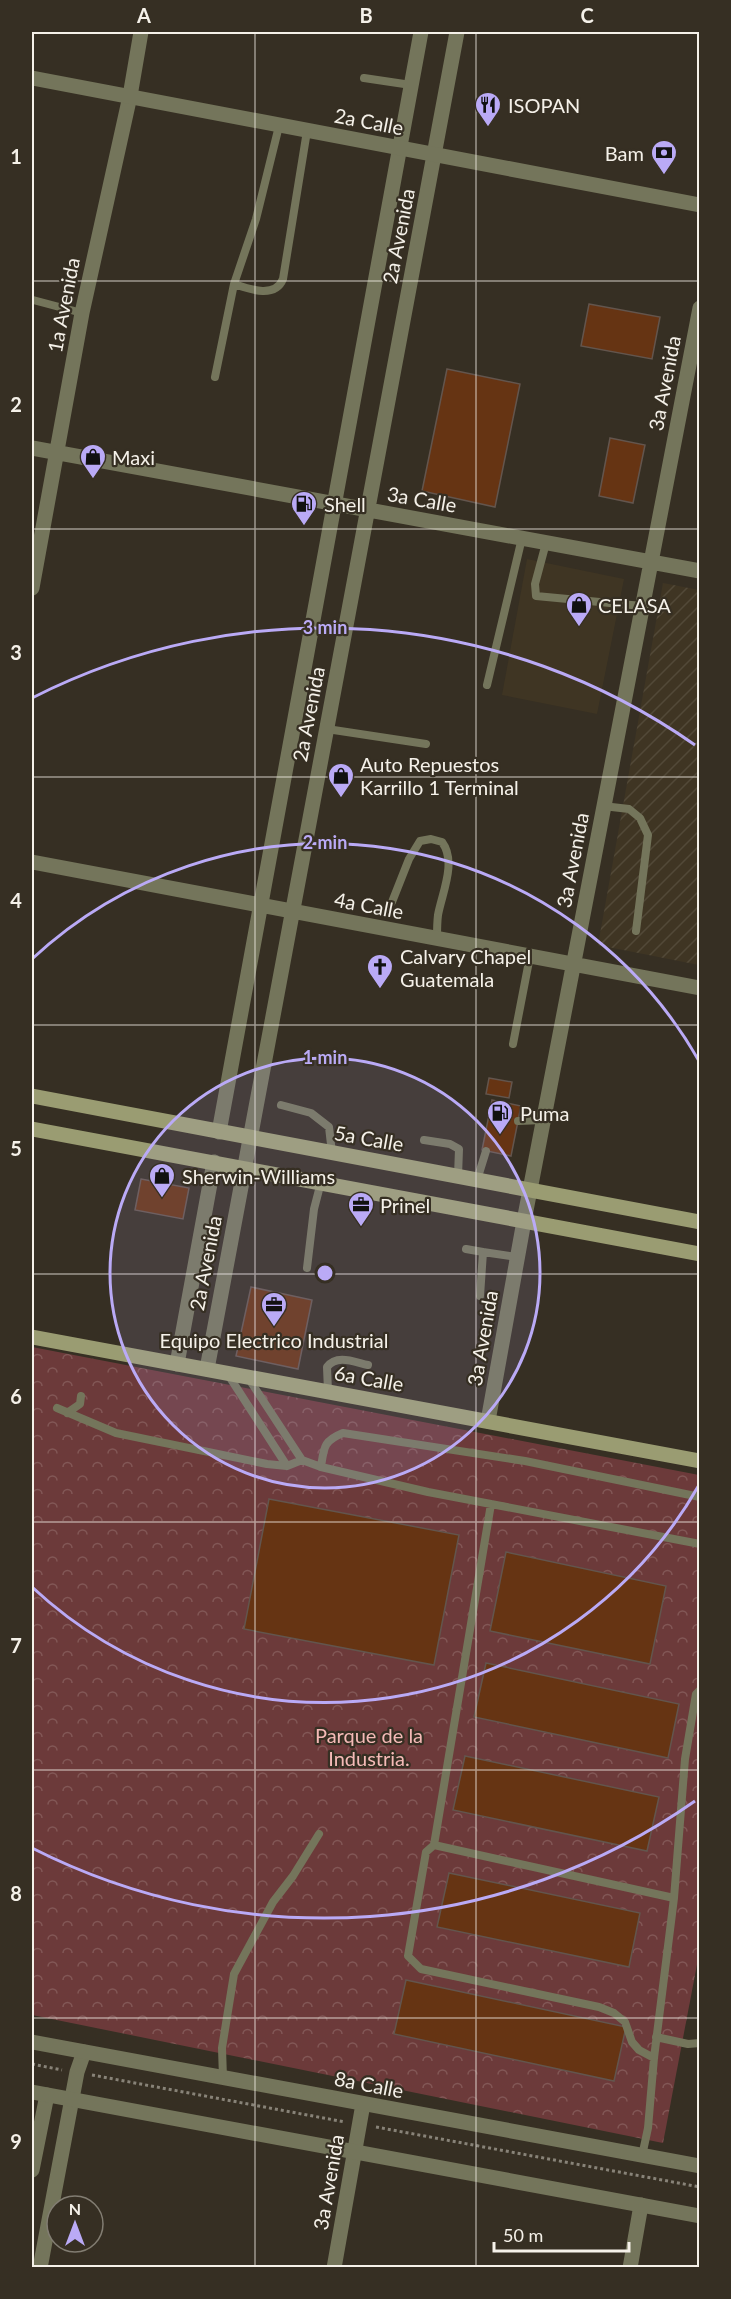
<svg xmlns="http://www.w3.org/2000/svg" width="731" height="2299" font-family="Lato,sans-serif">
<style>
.built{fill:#3f3523}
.industrial{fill:url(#industrial-furrows)}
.park{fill:url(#park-crowns)}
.building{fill:#663413;stroke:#63554d;stroke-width:1.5}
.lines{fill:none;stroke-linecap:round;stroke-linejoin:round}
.path{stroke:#888378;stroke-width:3;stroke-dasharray:3 3;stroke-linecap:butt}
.service{stroke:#74755b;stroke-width:8}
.minor{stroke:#74755b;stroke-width:15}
.tertiary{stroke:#74755b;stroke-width:15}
.secondary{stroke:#9a9c72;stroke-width:15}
.grid{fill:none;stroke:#f5f1e9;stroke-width:1.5;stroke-opacity:0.55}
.ring{fill:none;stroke:#baaaf6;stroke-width:3}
.labels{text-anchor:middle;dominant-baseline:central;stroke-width:4.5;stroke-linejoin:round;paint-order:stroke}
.poi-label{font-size:20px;fill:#f5f1e9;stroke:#362f23;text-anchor:start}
.street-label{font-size:20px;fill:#f5f1e9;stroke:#362f23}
.park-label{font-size:20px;fill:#f5bab7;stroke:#362f23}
.centre{fill:#baaaf6;stroke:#362f23;stroke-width:3}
.ring-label{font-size:18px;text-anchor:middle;font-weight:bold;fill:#baaaf6;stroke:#362f23;stroke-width:4.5;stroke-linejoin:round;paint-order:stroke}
.neatline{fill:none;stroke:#f5f1e9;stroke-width:2}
.grid-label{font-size:20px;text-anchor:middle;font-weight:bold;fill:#f5f1e9}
</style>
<defs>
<pattern id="industrial-furrows" width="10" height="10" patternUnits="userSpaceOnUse" patternTransform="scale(1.5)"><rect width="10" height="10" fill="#3f3523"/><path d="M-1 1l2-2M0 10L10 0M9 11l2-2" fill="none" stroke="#524938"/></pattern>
<pattern id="park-crowns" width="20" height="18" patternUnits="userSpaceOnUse" patternTransform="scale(1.5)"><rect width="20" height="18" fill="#6c3a3a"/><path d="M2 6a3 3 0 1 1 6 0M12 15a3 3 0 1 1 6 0" fill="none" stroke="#825756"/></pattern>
</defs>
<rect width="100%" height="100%" fill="#362f23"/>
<path class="built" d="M527,559L624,579L597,714L502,695Z"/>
<path class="industrial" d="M663,583L699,590V965L598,945Z"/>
<path class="park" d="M32,1347L699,1475V1954L663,2143L32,2015Z"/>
<path class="building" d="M589,304L660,317L652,359L581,346Z
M447,369L520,384L495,507L422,491Z
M610,438L645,445L633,503L599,496Z
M489,1078L512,1082L509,1098L486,1094Z
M492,1100L521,1106L511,1156L482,1150Z
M141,1179L189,1188L183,1219L135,1210Z
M251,1287L312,1300L298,1369L236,1356Z
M269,1499L459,1535L434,1665L244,1629Z
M506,1552L666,1586L650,1664L490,1631Z
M486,1663L679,1704L668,1758L474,1717Z
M465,1756L659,1797L647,1851L453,1810Z
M449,1873L640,1913L629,1967L437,1927Z
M406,1980L626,2027L614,2081L394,2034Z"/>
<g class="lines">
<path class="path" d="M32,2064L62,2070
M92,2075L345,2122
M376,2127L700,2187"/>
<path class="service" d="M364,78L411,85
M279,126L256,219L234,284C249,289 275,299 283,279L307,131
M33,300L82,313
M215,377L234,284
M546,543L535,584L536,596L642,606
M487,685L522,538
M327,729L426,744
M603,806L629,809L640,818L648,835L636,931
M392,902L409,859L420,841L431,839L442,842C457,862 442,893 438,915C437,923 437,931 437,939
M513,1044L530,956
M281,1105L311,1113L329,1127L332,1153
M518,1121L543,1120
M424,1140L450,1144L459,1149L458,1176
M477,1180L486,1151
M466,1249L483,1252
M307,1268L314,1209L321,1182
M480,1296L483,1252L517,1257
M227,1373L287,1466
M247,1376L302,1460L321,1467L428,1492L700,1544
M328,1391L327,1367C337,1354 354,1362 368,1365
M57,1408L116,1433L267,1464L287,1466L302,1460
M67,1413L80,1404L81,1396
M321,1467C324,1448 323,1441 343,1433L525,1461L700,1497
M434,1845L491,1504
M656,2037L688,2044L700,2043
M654,2058L639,2050L632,2042L625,2022L614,2013L599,2007L421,1969L408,1956L426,1852L434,1845L674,1898
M223,2078L222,2048L234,1974L273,1902L293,1876L319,1834
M642,2156L648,2128L654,2058L674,1898L685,1759L696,1694L700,1690"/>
<path class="minor" d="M32,448L700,571
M32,588L82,313L130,96L141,32
M32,862L700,988
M219,1132L421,32
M177,1364L214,1162
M207,1369L457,32
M488,1421L524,1221L700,308
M32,2170L47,2095
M40,2268L77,2072L84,2052
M334,2268L363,2104
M630,2268L641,2205"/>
<path class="tertiary" d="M32,78L700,205
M32,2042L700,2166
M32,2092L700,2216"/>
<path class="secondary" d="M32,1096L700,1222
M32,1129L700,1254
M32,1337L700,1461"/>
</g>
<path class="grid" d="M255,32V2268M476,32V2268M32,281H700M32,529H700M32,777H700M32,1025H700M32,1274H700M32,1522H700M32,1770H700M32,2018H700"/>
<circle cx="325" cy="1273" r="215" fill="#baaaf6" fill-opacity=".12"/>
<g class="ring">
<circle cx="325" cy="1273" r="215"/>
<path d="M699 1485A430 430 0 0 1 32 1587M32 959A430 430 0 0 1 699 1061"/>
<path d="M695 1801A645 645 0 0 1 32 1848M32 698A645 645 0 0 1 695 745"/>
</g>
<defs>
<symbol id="restaurant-pin" viewBox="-11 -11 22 30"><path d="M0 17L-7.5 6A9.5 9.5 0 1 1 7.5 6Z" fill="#baaaf6" stroke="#362f23"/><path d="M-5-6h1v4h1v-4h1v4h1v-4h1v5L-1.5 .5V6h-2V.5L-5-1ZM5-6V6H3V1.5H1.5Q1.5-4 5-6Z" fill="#111"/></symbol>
<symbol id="bank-pin" viewBox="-11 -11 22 30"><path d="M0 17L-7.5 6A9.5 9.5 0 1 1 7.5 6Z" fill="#baaaf6" stroke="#362f23"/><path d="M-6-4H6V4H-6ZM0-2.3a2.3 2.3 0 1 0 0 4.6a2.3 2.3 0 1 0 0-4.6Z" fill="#111"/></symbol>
<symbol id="shop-pin" viewBox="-11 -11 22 30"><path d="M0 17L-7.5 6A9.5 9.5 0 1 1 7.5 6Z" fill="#baaaf6" stroke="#362f23"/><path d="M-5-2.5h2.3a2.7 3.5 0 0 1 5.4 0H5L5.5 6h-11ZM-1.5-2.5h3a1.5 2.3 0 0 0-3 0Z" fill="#111"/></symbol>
<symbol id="fuel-pin" viewBox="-11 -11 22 30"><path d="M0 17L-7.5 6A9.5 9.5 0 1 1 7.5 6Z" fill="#baaaf6" stroke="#362f23"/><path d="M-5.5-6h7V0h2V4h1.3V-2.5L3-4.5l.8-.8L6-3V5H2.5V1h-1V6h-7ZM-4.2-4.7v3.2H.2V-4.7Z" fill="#111"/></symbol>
<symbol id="church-pin" viewBox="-11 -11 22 30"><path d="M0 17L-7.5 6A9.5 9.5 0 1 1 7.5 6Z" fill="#baaaf6" stroke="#362f23"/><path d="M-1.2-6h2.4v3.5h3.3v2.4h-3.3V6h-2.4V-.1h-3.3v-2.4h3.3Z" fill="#111"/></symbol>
<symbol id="office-pin" viewBox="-11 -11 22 30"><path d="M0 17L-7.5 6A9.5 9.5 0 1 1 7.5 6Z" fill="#baaaf6" stroke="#362f23"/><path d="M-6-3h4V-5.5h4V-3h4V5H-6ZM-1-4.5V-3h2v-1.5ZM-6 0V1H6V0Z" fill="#111"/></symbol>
</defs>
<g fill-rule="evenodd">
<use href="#restaurant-pin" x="473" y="90" width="30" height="40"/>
<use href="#bank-pin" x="649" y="138" width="30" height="40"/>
<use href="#shop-pin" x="78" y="442" width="30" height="40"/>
<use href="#fuel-pin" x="289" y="489" width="30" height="40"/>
<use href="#shop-pin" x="564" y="590" width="30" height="40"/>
<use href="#shop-pin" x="326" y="761" width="30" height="40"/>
<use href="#church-pin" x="365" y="952" width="30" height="40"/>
<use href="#fuel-pin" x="485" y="1098" width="30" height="40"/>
<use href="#shop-pin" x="147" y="1161" width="30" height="40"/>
<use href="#office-pin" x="346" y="1190" width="30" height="40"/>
<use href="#office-pin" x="259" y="1290" width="30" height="40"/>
</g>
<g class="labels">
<g class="poi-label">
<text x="508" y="105">ISOPAN</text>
<text x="644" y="153" text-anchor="end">Bam</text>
<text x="112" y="457">Maxi</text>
<text x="324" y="504">Shell</text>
<text x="598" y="605">CELASA</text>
<text x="360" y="764">Auto Repuestos<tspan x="360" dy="23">Karrillo 1 Terminal</tspan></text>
<text x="400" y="956">Calvary Chapel<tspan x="400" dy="23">Guatemala</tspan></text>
<text x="520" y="1113">Puma</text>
<text x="182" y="1176">Sherwin-Williams</text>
<text x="380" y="1205">Prinel</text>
<text x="274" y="1340" text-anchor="middle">Equipo Electrico Industrial</text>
</g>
<g class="street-label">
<text transform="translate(369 121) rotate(11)">2a Calle</text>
<text transform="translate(398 236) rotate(-79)">2a Avenida</text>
<text transform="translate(63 305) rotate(-79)">1a Avenida</text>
<text transform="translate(664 383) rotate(-79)">3a Avenida</text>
<text transform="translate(422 499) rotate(10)">3a Calle</text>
<text transform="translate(308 714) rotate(-79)">2a Avenida</text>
<text transform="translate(572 860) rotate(-79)">3a Avenida</text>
<text transform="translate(369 905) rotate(11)">4a Calle</text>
<text transform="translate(369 1138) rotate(10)">5a Calle</text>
<text transform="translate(205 1263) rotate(-79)">2a Avenida</text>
<text transform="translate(482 1338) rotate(-80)">3a Avenida</text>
<text transform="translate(369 1378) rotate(10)">6a Calle</text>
<text transform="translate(369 2084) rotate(11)">8a Calle</text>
<text transform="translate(328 2182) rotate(-80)">3a Avenida</text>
</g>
<g class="park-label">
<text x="369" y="1735">Parque de la<tspan x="369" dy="23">Industria.</tspan></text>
</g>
</g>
<circle cx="325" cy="1273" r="9" class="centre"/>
<g class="ring-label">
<text x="325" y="634">3 min</text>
<text x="325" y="849">2 min</text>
<text x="325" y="1064">1 min</text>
</g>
<rect width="731" height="2299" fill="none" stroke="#362f23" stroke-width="66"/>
<g transform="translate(75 2224)"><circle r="28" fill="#362f23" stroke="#827d72" stroke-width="1.5"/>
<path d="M0-4.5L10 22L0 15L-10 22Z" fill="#baaaf6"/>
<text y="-9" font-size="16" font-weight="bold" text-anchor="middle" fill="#f5f1e9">N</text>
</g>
<path d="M494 2242v9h135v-9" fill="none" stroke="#f5f1e9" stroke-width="3"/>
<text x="503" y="2242" font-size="18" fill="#f5f1e9" stroke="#362f23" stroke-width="4.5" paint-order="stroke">50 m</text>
<rect x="33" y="33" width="665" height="2233" class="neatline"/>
<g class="grid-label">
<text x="144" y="23">A</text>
<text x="366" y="23">B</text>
<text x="587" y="23">C</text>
<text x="16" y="164">1</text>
<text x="16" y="412">2</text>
<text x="16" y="660">3</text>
<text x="16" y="908">4</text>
<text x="16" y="1156">5</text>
<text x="16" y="1404">6</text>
<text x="16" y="1653">7</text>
<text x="16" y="1901">8</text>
<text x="16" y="2149">9</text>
</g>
</svg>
